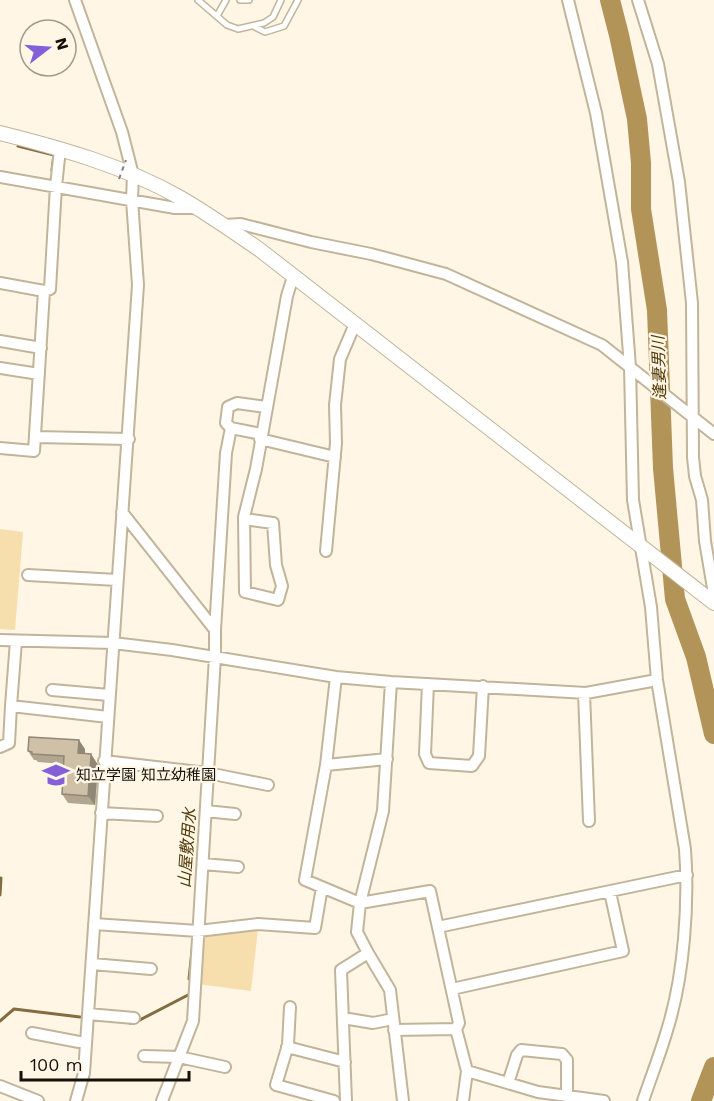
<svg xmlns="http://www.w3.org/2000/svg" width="714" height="1101" font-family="'Work Sans','Noto Sans JP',sans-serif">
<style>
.green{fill:#f7dead}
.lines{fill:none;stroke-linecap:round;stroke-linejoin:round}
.stream{stroke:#836c40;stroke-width:3}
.river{stroke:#b29458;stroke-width:20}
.service-casing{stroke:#c2b49a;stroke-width:8}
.minor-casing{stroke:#c2b49a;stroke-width:14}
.tertiary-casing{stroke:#c2b49a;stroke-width:16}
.service{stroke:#fff;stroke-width:5}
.minor{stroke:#fff;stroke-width:10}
.tertiary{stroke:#fff;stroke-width:14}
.path-bridge{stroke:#888174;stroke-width:2;stroke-dasharray:4.5 4.5;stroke-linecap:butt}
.wall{fill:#b2a690}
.shaded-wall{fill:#918775}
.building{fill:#cfc1a7;stroke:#918775;stroke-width:1.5}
.labels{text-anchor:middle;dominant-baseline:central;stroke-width:4.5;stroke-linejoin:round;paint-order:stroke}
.poi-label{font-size:15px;fill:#151007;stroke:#fff6e6;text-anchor:start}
.water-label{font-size:16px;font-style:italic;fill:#4e3906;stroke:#fff6e6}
</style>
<rect width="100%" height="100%" fill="#fff6e6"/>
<path class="green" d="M0,529L23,532L15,630L0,629Z
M258,929L251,991L197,984L201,939L204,935Z"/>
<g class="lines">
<path class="stream" d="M18,146L54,155L52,170
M0,895L1,878
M189,979L193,942
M0,1021L14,1009L80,1017
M130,1023H134L188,995"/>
<path class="river" d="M610,0L619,35L637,119L641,163V209L657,310L663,468L675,599L696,657L714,734
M701,1101L714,1067"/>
<defs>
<path id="service" d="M198,0L227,25L238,29L264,23L273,17L281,0
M240,0H249
M217,16L226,0
M255,27L265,32L284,26L298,0"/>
<path id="minor" d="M75,0L122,132L133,175L132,200L138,285L84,1073L76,1101
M568,0L596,113L622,262L630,367L633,500L651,607L657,680L685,849C689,903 684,975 668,1027C661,1052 651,1077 643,1101
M638,0L658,64L679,182L692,303L693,457L695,476L702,500L705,541L714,594
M0,177L175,208H197
M224,225L241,224L311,242L371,254L446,274L602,345L714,434
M0,283L44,291
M0,341L41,348
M0,368L39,374
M261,434L231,428L226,423L228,407L237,403L266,407
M36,437L129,439
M260,439L335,457
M0,448L34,451L44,291L50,289L56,186L60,149
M122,512L215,630V657L193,1021L162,1101
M244,519L273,523L276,565L282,586L278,600L245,592L244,517L256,469L287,296L291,283L297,278
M326,551L336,443L335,405L340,359L355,324
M28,575L117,580
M215,630L226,453L231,428
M0,640L113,643L172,650L336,677L391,682L586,693L657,680
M16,641L11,706L108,717
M336,677L326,765L305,880L360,903L430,891L459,1023L456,1029L467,1071L463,1101
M391,682L383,811L360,903L357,932L368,953L390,990L403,1101
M428,684L425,754L429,763L472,766L479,756L483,686
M52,690L109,695
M584,693L589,821
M0,747L9,743L11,706
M104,761L208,773L268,785
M326,765L387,759
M206,811L235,814
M101,813L157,816
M203,864L238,867
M94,924L198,931L258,924L315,928L322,887
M438,927L687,875
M92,964L151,969
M452,989L623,951L610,892
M290,1007L288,1045L276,1085L334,1101
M88,1014L134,1018
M343,1018L373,1023L393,1019
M394,1030L456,1029
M32,1033L79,1042L86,1041
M287,1047L345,1062
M144,1056L179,1057L225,1067
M467,1071L538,1092L604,1101
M508,1083L517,1055L521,1050L562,1054L567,1060V1096
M0,1086L38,1101
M346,1101L341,970L368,953"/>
<path id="tertiary" d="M0,133C60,148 124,166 179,197C207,213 234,232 260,250L714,603"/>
</defs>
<use href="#service" class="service-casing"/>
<use href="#minor" class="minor-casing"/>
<use href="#tertiary" class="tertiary-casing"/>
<use href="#service" class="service"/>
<use href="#minor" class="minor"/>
<use href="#tertiary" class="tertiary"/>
<path class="path-bridge" d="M119,179L126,160"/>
</g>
<path class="wall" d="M85,749V754H91L98,765L95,805L68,803L62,794L63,764L38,762L36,760H34L28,751Z"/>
<path class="shaded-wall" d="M79,740L85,749V762L78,753Z
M91,754L98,765L95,805L88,796Z"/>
<path class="building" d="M29,737L79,740L78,753L91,754V756L88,796L62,794L64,756L32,754V752L28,751Z"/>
<defs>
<symbol id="school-bare" viewBox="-9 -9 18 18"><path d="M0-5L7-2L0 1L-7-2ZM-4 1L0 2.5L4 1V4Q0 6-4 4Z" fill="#835fda" stroke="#fff6e6" stroke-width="2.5" paint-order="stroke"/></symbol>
</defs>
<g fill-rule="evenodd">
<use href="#school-bare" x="37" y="756" width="38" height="38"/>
</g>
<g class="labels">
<g class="poi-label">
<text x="76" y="775">知立学園 知立幼稚園</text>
</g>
<g class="water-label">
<text transform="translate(659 368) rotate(-92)">逢妻男川</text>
<text transform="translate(187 848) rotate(-86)">山屋敷用水</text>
</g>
</g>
<g transform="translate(48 48) rotate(73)"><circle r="28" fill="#fff6e6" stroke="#a19a8d" stroke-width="1.5"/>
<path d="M0-4.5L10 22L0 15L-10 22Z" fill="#835fda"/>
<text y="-9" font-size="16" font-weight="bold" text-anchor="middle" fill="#151007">N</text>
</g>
<path d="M21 1071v9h168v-9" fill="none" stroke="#151007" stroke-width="3"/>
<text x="30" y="1071" font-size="18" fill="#151007" stroke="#fff6e6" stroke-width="4.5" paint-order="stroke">100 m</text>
</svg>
